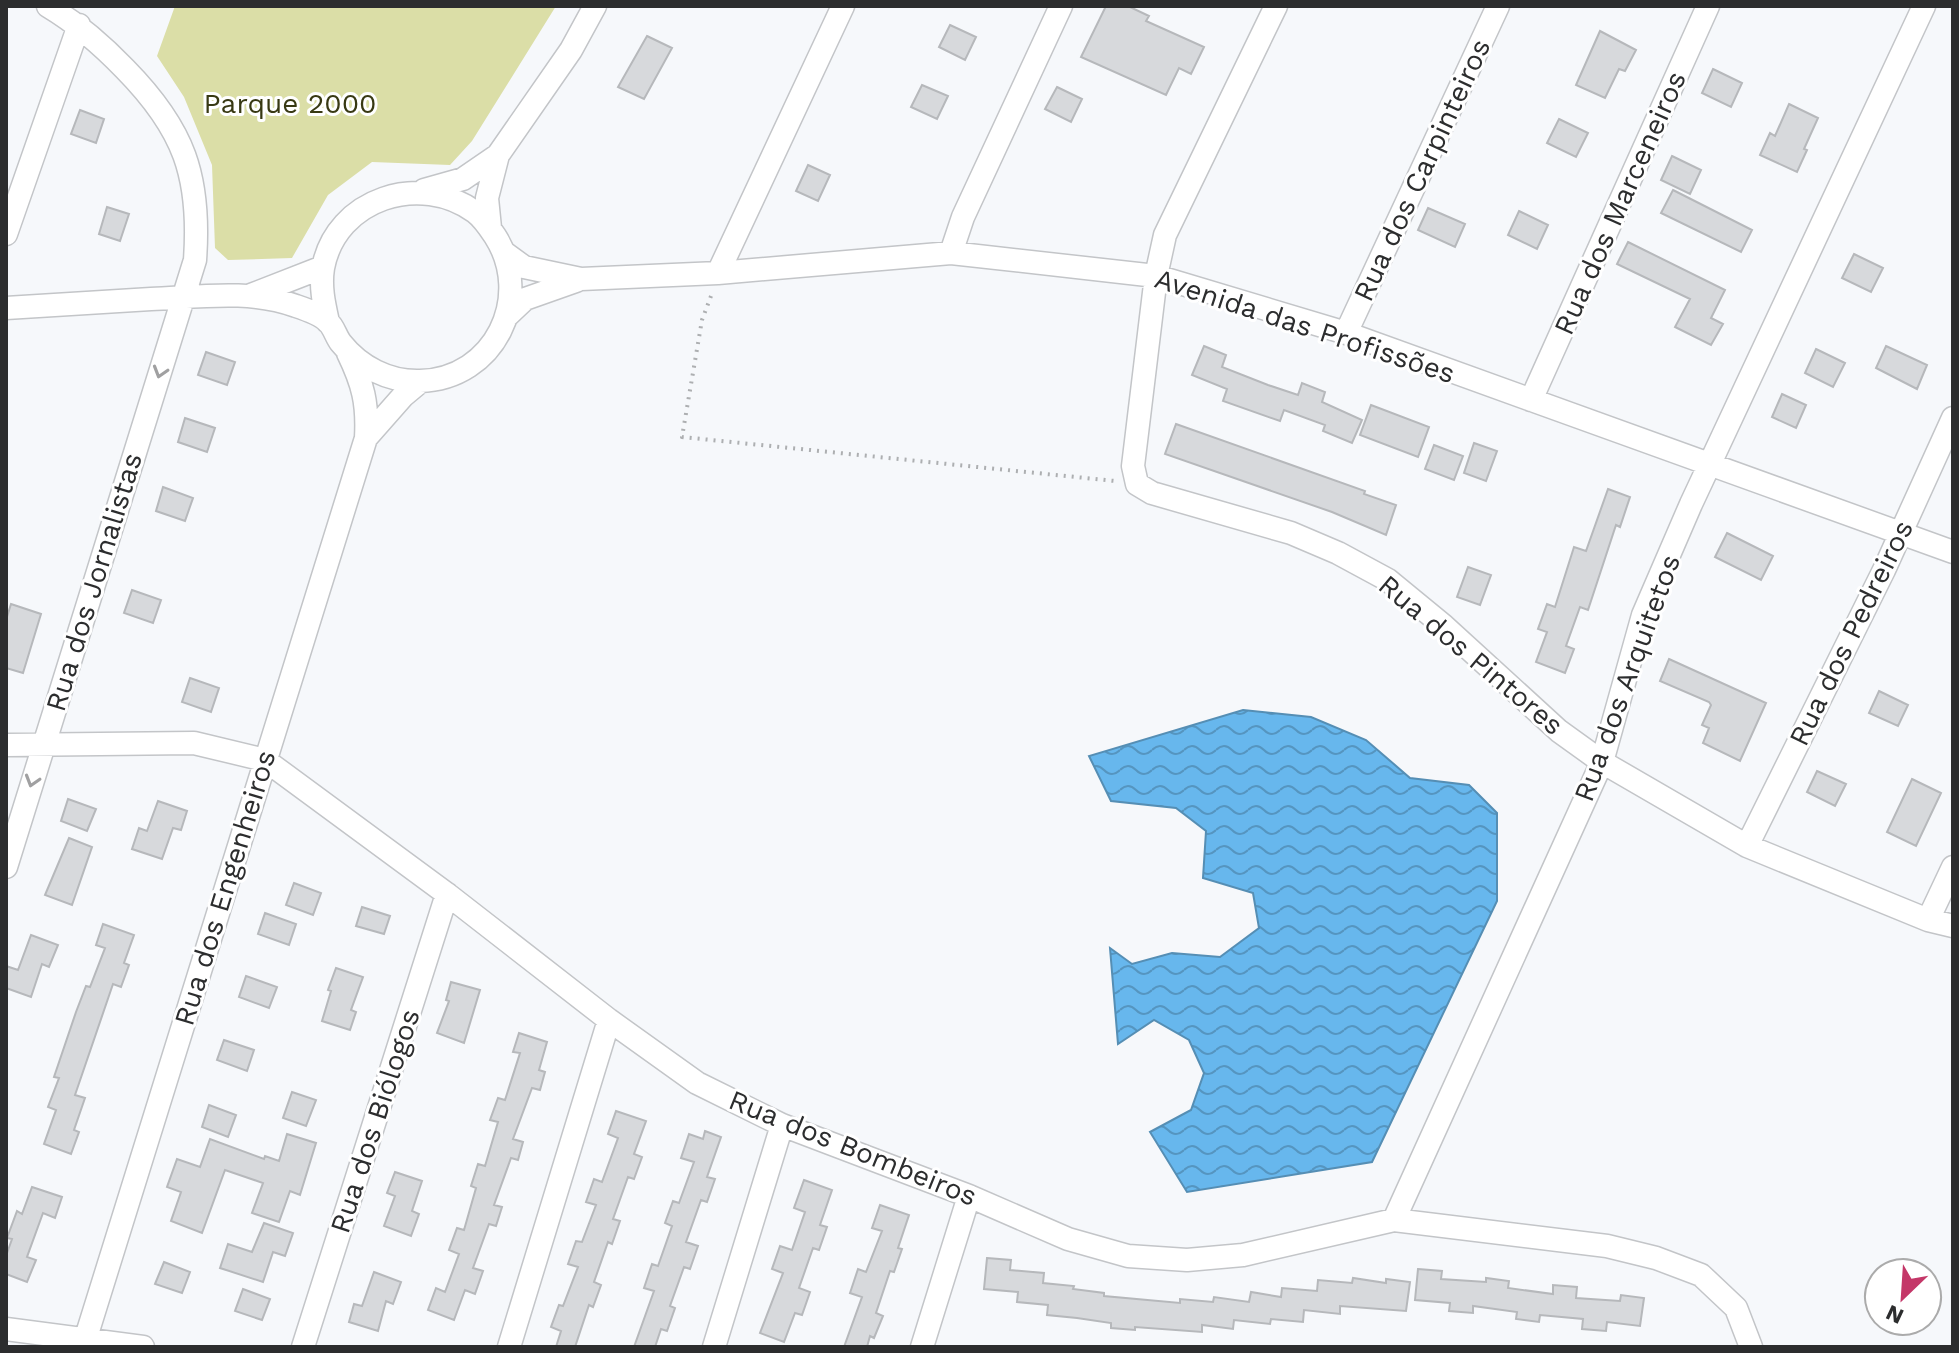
<svg xmlns="http://www.w3.org/2000/svg" width="1959" height="1353" font-family="'Work Sans',sans-serif">
<style>
.green{fill:#dbdea7}
.water{fill:url(#water-waves);stroke:#558eb4;stroke-width:2}
.building{fill:#d7d9dc;stroke:#b6b8bb;stroke-width:2}
.lines{fill:none;stroke-linecap:round;stroke-linejoin:round}
.street-casing{stroke:#c3c5c8;stroke-width:25}
.path{stroke:#adafb1;stroke-width:4;stroke-dasharray:2 6;stroke-linecap:butt}
.street{stroke:#fff;stroke-width:22}
.oneway{stroke:#a0a0a1}
.labels{text-anchor:middle;dominant-baseline:central;stroke-width:6;stroke-linejoin:round;paint-order:stroke}
.park-label{font-size:28px;fill:#383913;stroke:#fff}
.street-label{font-size:28px;fill:#2c2d2e;stroke:#fff}
</style>
<defs>
<pattern id="water-waves" width="16" height="10" patternUnits="userSpaceOnUse" patternTransform="scale(2)"><rect width="16" height="10" fill="#67b7ed"/><path d="M0 5q4-4 8 0t8 0" fill="none" stroke="#5595c0"/></pattern>
</defs>
<rect width="100%" height="100%" fill="#f6f8fb"/>
<path class="green" d="M175,6H556L472,141L450,165L372,162L328,195L292,258L228,260L215,248L212,165L184,97L157,56Z"/>
<path class="water" d="M1243,710L1311,717L1366,740L1410,778L1469,785L1497,813V901L1372,1162L1187,1192L1150,1132L1191,1110L1204,1073L1189,1040L1154,1020L1118,1044L1110,948L1132,964L1172,953L1220,957L1259,928L1253,893L1203,878L1206,831L1176,808L1111,801L1089,756Z"/>
<path class="building" d="M1106,6H1128L1149,16L1146,21L1204,47L1191,74L1179,68L1166,95L1081,57Z
M950,25L976,37L965,60L939,47Z
M1600,31L1636,50L1625,71L1619,69L1605,98L1576,85Z
M647,36L672,48L644,99L618,87Z
M1713,69L1742,83L1731,107L1702,93Z
M922,85L948,96L937,119L911,107Z
M1057,87L1082,99L1071,122L1045,109Z
M1789,104L1818,118L1804,149L1807,150L1797,172L1760,155L1770,133L1775,136Z
M80,110L104,119L96,143L71,134Z
M1559,119L1588,133L1576,157L1547,143Z
M1672,156L1701,170L1690,194L1661,180Z
M808,165L830,175L818,201L796,191Z
M1673,190L1752,230L1741,252L1661,213Z
M107,207L129,214L120,241L99,234Z
M1428,208L1465,224L1455,247L1418,230Z
M1519,211L1548,225L1537,249L1508,235Z
M1628,242L1725,290L1711,318L1723,324L1711,345L1675,327L1690,299L1617,264Z
M1854,254L1883,268L1871,292L1842,278Z
M1204,346L1226,355L1222,367L1268,385L1298,395L1302,383L1325,392L1322,402L1362,420L1352,443L1323,431L1325,425L1284,410L1280,421L1223,401L1227,389L1192,375Z
M1886,346L1927,365L1917,389L1876,368Z
M1816,349L1845,363L1833,387L1805,373Z
M206,352L235,362L227,385L198,375Z
M1782,394L1806,405L1796,428L1772,417Z
M1371,405L1429,427L1418,457L1360,435Z
M185,418L215,428L207,452L178,442Z
M1176,424L1365,491L1364,494L1396,505L1386,535L1332,512L1165,454Z
M1474,443L1497,451L1486,481L1464,473Z
M1434,445L1463,456L1454,480L1425,469Z
M163,487L193,498L185,521L156,511Z
M1608,489L1630,497L1620,527L1616,525L1588,610L1580,607L1566,646L1574,649L1565,673L1536,662L1547,632L1538,629L1547,604L1555,607L1574,547L1586,551Z
M1727,533L1773,556L1761,580L1715,557Z
M1468,567L1491,575L1480,605L1457,597Z
M132,590L161,600L153,623L124,613Z
M11,604L41,614L23,673L6,668V620Z
M1669,659L1766,703L1740,761L1703,743L1709,728L1702,725L1711,705L1709,702L1660,681Z
M190,678L219,688L211,712L182,702Z
M1879,691L1908,705L1898,726L1869,713Z
M1817,771L1846,784L1835,806L1807,792Z
M1912,779L1941,793L1916,846L1887,832Z
M68,799L96,809L87,831L61,821Z
M158,801L187,811L181,830L173,828L162,859L132,849L139,828L147,831Z
M69,838L92,847L72,905L45,895Z
M294,883L321,893L313,915L286,905Z
M362,907L390,916L384,934L356,926Z
M265,913L296,924L289,945L258,934Z
M103,924L134,935L124,963L129,965L121,987L113,984L75,1095L85,1098L74,1130L79,1132L71,1154L44,1144L56,1110L48,1107L59,1078L54,1077L76,1012L86,986L90,987L105,948L96,945Z
M31,935L58,945L49,967L42,964L31,997L6,988V966L18,970Z
M336,968L363,977L351,1010L356,1012L350,1030L322,1021L331,991L328,990Z
M246,976L277,987L269,1008L239,997Z
M451,982L480,990L464,1043L437,1033L449,1001L446,1000Z
M519,1033L547,1042L539,1070L545,1072L540,1090L532,1088L513,1139L523,1142L518,1160L511,1158L494,1205L502,1207L496,1226L489,1224L473,1268L483,1271L475,1294L465,1290L454,1320L428,1310L436,1288L445,1292L459,1254L449,1250L457,1228L464,1230L476,1188L471,1186L478,1164L485,1166L498,1122L490,1120L498,1098L505,1100L520,1053L513,1052Z
M224,1040L254,1050L247,1071L217,1060Z
M292,1092L316,1100L306,1126L283,1118Z
M209,1105L236,1115L228,1137L202,1127Z
M616,1111L646,1121L634,1154L642,1157L634,1179L628,1177L613,1219L620,1221L612,1244L608,1242L594,1282L601,1285L593,1307L589,1305L575,1347H556L561,1331L551,1327L559,1305L563,1306L578,1267L568,1264L576,1241L582,1242L596,1205L586,1202L594,1179L602,1182L618,1138L608,1134Z
M705,1131L721,1137L707,1177L715,1179L707,1202L701,1200L686,1242L698,1246L690,1269L684,1267L670,1306L675,1308L667,1331L661,1329L655,1347H634L654,1291L644,1288L652,1264L658,1266L672,1226L665,1223L673,1201L679,1203L694,1162L681,1158L689,1134L703,1139Z
M287,1134L316,1143L300,1195L290,1191L279,1222L252,1213L263,1183L225,1170L202,1233L171,1221L181,1192L167,1187L177,1159L200,1167L210,1139L264,1159L265,1156L279,1161Z
M395,1172L422,1181L412,1211L419,1214L411,1236L384,1226L395,1196L387,1193Z
M804,1180L832,1190L820,1225L827,1227L819,1250L813,1248L799,1288L810,1292L802,1315L795,1313L784,1342L760,1333L783,1273L772,1269L780,1246L792,1250L805,1212L794,1208Z
M32,1187L62,1197L55,1218L43,1213L27,1257L36,1260L27,1282L6,1274V1256L12,1239L7,1238L17,1211L22,1214Z
M880,1205L909,1215L898,1248L902,1249L894,1272L890,1271L876,1313L883,1316L874,1338L870,1336L867,1347H844L862,1297L850,1293L858,1269L866,1272L882,1231L872,1228Z
M264,1223L293,1233L285,1256L273,1252L263,1282L220,1268L228,1244L252,1252Z
M987,1258L1011,1260L1010,1270L1044,1273L1043,1283L1074,1286L1073,1289L1104,1293V1296L1180,1303V1299L1213,1302L1214,1297L1249,1302L1251,1292L1281,1297L1282,1288L1317,1291L1318,1280L1352,1283L1353,1278L1386,1283V1279L1410,1282L1406,1311L1340,1306V1314L1304,1310L1303,1322L1271,1319L1270,1324L1234,1320L1233,1329L1202,1325V1332L1135,1327V1330L1111,1328V1323L1077,1318L1047,1315L1048,1305L1017,1302L1018,1292L984,1289Z
M164,1262L190,1272L182,1293L155,1284Z
M1418,1269L1442,1271L1441,1279L1486,1282V1278L1509,1281L1508,1288L1553,1294V1285L1577,1287L1576,1298L1620,1301L1621,1295L1644,1298L1640,1326L1607,1322L1606,1331L1582,1329L1583,1319L1540,1315L1539,1322L1516,1319L1517,1312L1473,1306V1313L1449,1311L1450,1303L1415,1300Z
M374,1272L401,1282L393,1304L386,1301L378,1331L349,1322L354,1304L362,1306Z
M243,1289L270,1299L262,1320L235,1311Z"/>
<g class="lines">
<defs>
<path id="street" d="M1276,6L1165,235L1156,276L1133,466L1137,484L1152,493L1291,533L1338,553L1388,580L1444,626L1559,731L1602,762L1747,846L1928,920L1953,926
M424,190L463,179L498,155
M490,228L487,198L498,155L571,50L595,6
M6,234L79,25
M951,253L963,217L1061,6
M506,254L524,267L581,279L718,273L951,253L1156,276L1346,333L1953,552
M718,273L843,6
M251,295L323,267
M6,308C54,305 103,302 151,299C199,297 250,289 296,306C305,309 322,315 328,322C334,327 336,337 341,343C360,367 389,382 420,381C495,379 534,297 495,236C489,227 483,218 475,212C421,172 336,198 323,268C320,287 324,304 328,322
M507,316L525,299L576,281
M1346,333L1498,6
M1531,400L1708,6
M366,438L403,396L421,381
M6,745L194,743L265,760L447,894L609,1020L697,1083L782,1125L969,1196L1068,1239L1128,1256L1187,1260L1243,1255L1394,1220L1607,1246L1656,1258L1701,1275L1736,1308L1751,1347
M1747,846L1884,570L1953,418
M6,867L195,260C201,176 184,129 125,69C101,44 78,24 48,6
M1928,920L1953,867
M1394,1220L1602,762L1643,615L1691,504L1924,6
M6,1329L143,1347
M83,1347L366,438C368,403 363,384 348,353
M303,1347L447,894
M509,1347L609,1020
M714,1347L782,1125
M922,1347L969,1196"/>
</defs>
<use href="#street" class="street-casing"/>
<path class="path" d="M711,296L702,320L682,437L1115,481"/>
<use href="#street" class="street"/>
</g>
<defs><path id="oneway-chevron" d="M-2-3.5L2.5 0L-2 3.5" fill="none" stroke-width="1.6" stroke-linecap="round" stroke-linejoin="round" transform="scale(2)"/></defs>
<g class="oneway">
<use href="#oneway-chevron" transform="translate(160 372) rotate(107)"/>
<use href="#oneway-chevron" transform="translate(32 781) rotate(107)"/>
</g>
<g class="labels">
<g class="park-label">
<text x="290" y="103">Parque 2000</text>
</g>
<g class="street-label">
<text transform="translate(1422 170) rotate(-65)">Rua dos Carpinteiros</text>
<text transform="translate(1620 203) rotate(-66)">Rua dos Marceneiros</text>
<text transform="translate(1305 326) rotate(18)">Avenida das Profissões</text>
<text transform="translate(94 582) rotate(-73)">Rua dos Jornalistas</text>
<text transform="translate(1851 633) rotate(-64)">Rua dos Pedreiros</text>
<text transform="translate(1471 655) rotate(40)">Rua dos Pintores</text>
<text transform="translate(1627 678) rotate(-70)">Rua dos Arquitetos</text>
<text transform="translate(225 888) rotate(-73)">Rua dos Engenheiros</text>
<text transform="translate(375 1121) rotate(-72)">Rua dos Biólogos</text>
<text transform="translate(853 1148) rotate(22)">Rua dos Bombeiros</text>
</g>
</g>
<rect width="1959" height="1353" fill="none" stroke="#2c2d2e" stroke-width="16"/>
<g transform="translate(1903 1297) rotate(205)"><circle r="38" fill="#ffffff" stroke="#ababab" stroke-width="2"/>
<path d="M0-6L14 30L0 20L-14 30Z" fill="#c43768"/>
<text y="-12" font-size="22" font-weight="bold" text-anchor="middle" fill="#2c2d2e">N</text>
</g>
</svg>
